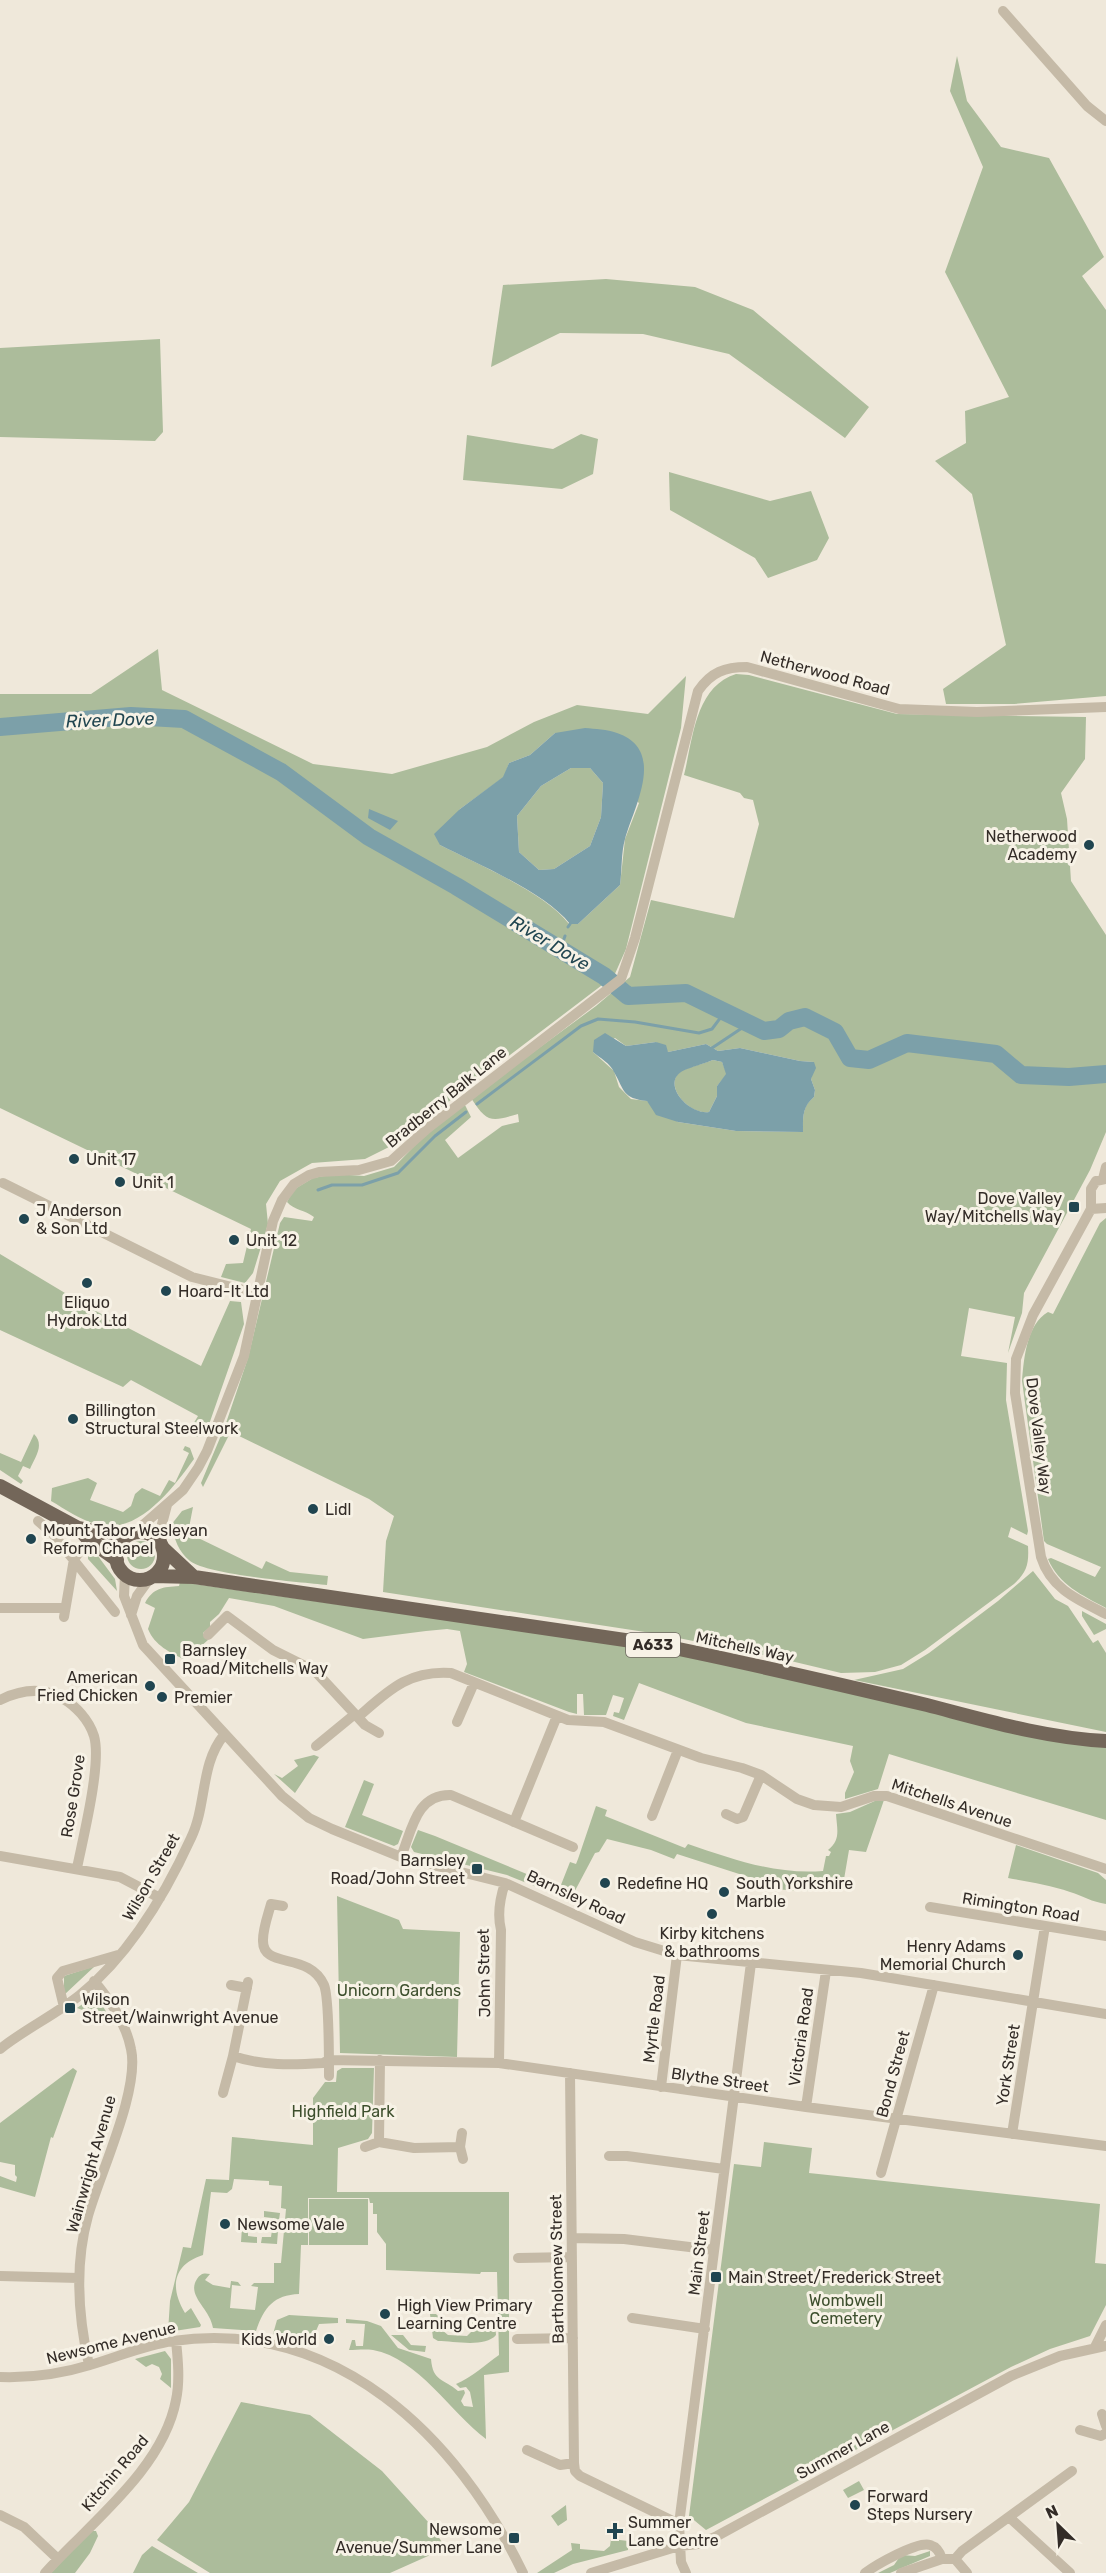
<svg xmlns="http://www.w3.org/2000/svg" width="1106" height="2573" font-family="Rubik,sans-serif">
<style>
.green{fill:#acbc9b;fill-rule:evenodd}
.water{fill:#7ca0a9;fill-rule:evenodd}
.lines{fill:none;stroke-linecap:round;stroke-linejoin:round}
.stream{stroke:#7ca0a9;stroke-width:3}
.river{stroke:#7ca0a9;stroke-width:18}
.minor{stroke:#c5baa7;stroke-width:10}
.major{stroke:#736659;stroke-width:14}
.poi-dot{fill:#204550;stroke:#f7f2e6;stroke-width:2}
.labels{text-anchor:middle;dominant-baseline:central;stroke-width:6;stroke-linejoin:round;paint-order:stroke}
.shield{fill:#f7f2e6;stroke:#6e6760;stroke-width:1.5}
.shield-label{font-size:15px;font-weight:bold;fill:#332c27}
.street-label{font-size:16px;fill:#332c27;stroke:#f7f2e6}
.poi-label{font-size:16px;fill:#332c27;stroke:#f7f2e6;text-anchor:start}
.park-label{font-size:16px;fill:#3d4f2d;stroke:#f7f2e6}
.water-label{font-size:18px;font-style:italic;fill:#204550;stroke:#f7f2e6}
</style>
<rect width="100%" height="100%" fill="#efe8da"/>
<path class="green" d="M957,56L967,101L1001,147L1049,158L1104,257L1082,276L1106,310V696L1014,704H946L943,689L1006,645L972,494L935,461L966,443L965,411L1009,397L945,272L983,167L950,91Z
M606,279L695,287L753,310L869,407L845,438L729,354L643,334L560,333L491,367L503,285Z
M160,339L163,432L155,441L0,437V348Z
M581,434L598,439L593,474L562,489L463,480L467,435L553,449Z
M669,472L770,501L811,491L829,538L817,560L768,578L755,558L670,510Z
M158,649L162,690L313,764L392,774L487,747L534,722L577,705L648,714L686,676L681,728L626,949L614,976L389,1147L365,1159L312,1163L280,1181L266,1204L268,1224L253,1273L245,1283L221,1277L226,1264L243,1263L251,1229L0,1108V694H91ZM555,733L639,803L625,839L620,885L578,924H569C545,892 477,864 440,845L460,809L504,777L509,763L530,755Z
M736,674L749,675L897,714L1086,717L1085,759L1061,793L1067,819L1071,881L1106,935V1132L1090,1170L1024,1293L1022,1313L1008,1353L1015,1317L969,1308L961,1356L1007,1363L1006,1400L1028,1531L1027,1535L1011,1527L1008,1537L1028,1546C1029,1564 1027,1572 1014,1584L925,1650L901,1665L875,1672L841,1673L774,1657L658,1634L383,1592L386,1541L394,1516L369,1499L235,1434L229,1435L203,1487L201,1483L225,1426L248,1358L280,1223L284,1217L312,1221L314,1217C305,1210 294,1210 287,1202L293,1190L313,1178L335,1174L364,1176L394,1167L426,1134L464,1103L471,1117L445,1140L458,1158L502,1126L519,1122L518,1114C491,1122 487,1123 471,1098L596,1006L630,977L651,900L734,918L759,824L753,800L744,798L740,793L684,775C693,739 695,687 736,674ZM615,1038L626,1046L656,1042L668,1052L706,1044L718,1051L740,1048L800,1061L814,1062L811,1079L815,1090L814,1097C802,1106 803,1118 803,1132L736,1131L678,1122L647,1101L631,1099L619,1087L614,1071L593,1052Z
M571,768H590L603,783L601,817L590,846L554,869L539,870L519,852L517,816L541,786Z
M713,1060L722,1062L727,1074L717,1086V1096L709,1112C689,1115 662,1085 681,1071C686,1068 706,1063 713,1060Z
M1106,1218V1608C1082,1595 1059,1585 1048,1559L1051,1558L1095,1577L1101,1567L1047,1544L1044,1541L1022,1381C1024,1357 1027,1324 1048,1312L1053,1314L1100,1223Z
M0,1254L90,1308L201,1366L230,1301L241,1302L244,1324L206,1433L196,1437L199,1430L192,1426L198,1416L131,1380L123,1387L0,1330Z
M34,1434C45,1445 35,1457 30,1469L23,1466L18,1476L23,1481L21,1484L0,1470V1453L21,1462Z
M185,1446L190,1448L194,1459C173,1488 137,1537 96,1524C80,1520 65,1509 51,1501L52,1488L88,1478L97,1483L90,1500L123,1512L131,1506L135,1494L142,1488L160,1496L169,1480L175,1483L189,1453L183,1450Z
M193,1507L188,1533L262,1569L266,1561L290,1572L328,1576L327,1585C300,1582 208,1575 190,1561C178,1551 175,1540 171,1525L182,1511Z
M127 1555a14 14 0 1 1 28 0a14 14 0 1 1-28 0Z
M95,1552L115,1579L117,1591L88,1559V1553Z
M1033,1571L1055,1599L1068,1606L1093,1643L1098,1640L1106,1653V1732L854,1680L903,1669L929,1653L998,1601Z
M180,1582L661,1650L1106,1747V1820L889,1754L878,1789L845,1799V1793L854,1772L850,1761L853,1746L746,1723L639,1683L624,1720L613,1716L614,1712L619,1713L624,1698L613,1695L606,1715H584L583,1694H577V1714L569,1712L464,1672L467,1664L460,1631L447,1629L426,1631L363,1639L274,1606L229,1598L219,1614L210,1622V1627L203,1633L208,1640L185,1660C170,1652 155,1646 148,1629L155,1608L145,1603C153,1588 163,1587 179,1586Z
M1082,1611L1106,1624V1629L1094,1635L1082,1616Z
M314,1755L319,1757L295,1793L274,1774L282,1778L298,1766L294,1760Z
M364,1780L374,1784L362,1815L403,1831L398,1844L394,1846L345,1827Z
M877,1800H884L866,1852L849,1850L842,1891C816,1890 789,1893 763,1886L761,1881L677,1854L674,1859L651,1850L607,1839L599,1852L595,1853L569,1902L557,1895L570,1862L576,1864L578,1859L596,1806L607,1810L605,1816L685,1848L688,1844C732,1859 776,1875 823,1871L826,1856H829L831,1852L828,1850C841,1840 837,1829 836,1814L850,1812Z
M418,1830L435,1836L558,1887L554,1894L507,1875L414,1852L411,1847Z
M1016,1845L1098,1873L1106,1880V1904C1092,1902 1083,1896 1070,1892C1050,1885 1029,1882 1008,1878Z
M337,1896L399,1920L403,1929L460,1932L457,2057L340,2053Z
M95,1966L64,1995V1976Z
M95,1995L97,1997L112,2021L77,2008Z
M73,2068L77,2071L53,2138L51,2137L35,2197L0,2187V2176L16,2182L17,2177L15,2175V2165L0,2162V2123Z
M342,2068H374L372,2133L368,2139L338,2148L337,2192H509V2372L484,2375L486,2439C451,2413 418,2358 373,2350C365,2349 356,2350 349,2350L352,2340H355L356,2346H363L365,2324L346,2323V2319L367,2321L381,2326L398,2348L431,2359C433,2382 443,2378 458,2391L464,2390L465,2393L461,2401L464,2406L473,2407L470,2392L466,2387L460,2388L456,2384C472,2377 485,2365 499,2355L497,2272H481L480,2274L386,2270V2244L377,2232V2214H373V2203H370L369,2198H308V2245H301L299,2294C274,2295 264,2307 256,2331L213,2328C210,2308 186,2296 197,2279C201,2273 204,2273 210,2274L205,2280L213,2285L230,2288L231,2281L238,2282L241,2286L232,2285L230,2308L255,2310L258,2287L251,2286L254,2283H274V2263H281L286,2209L281,2208L282,2186L269,2185V2181L234,2179L232,2189L227,2193L211,2192L203,2255C172,2265 170,2288 185,2313L191,2308L201,2325L200,2327L168,2332L170,2301L183,2247L191,2248L206,2179L229,2180L232,2137L313,2145V2098L325,2082H336L337,2071Z
M764,2142L812,2148L809,2173L1100,2204L1095,2263L1106,2264V2305L1090,2336L1050,2349L1011,2367L706,2530L689,2516L734,2164L761,2167Z
M309,2199H368V2245H309Z
M264,2211L280,2213L278,2227L271,2226L272,2218L264,2217Z
M242,2227H248V2236L257,2237V2243L241,2242Z
M272,2230L278,2231L277,2244L261,2243L262,2237H271Z
M430,2314H436L441,2319L442,2330L448,2335L467,2336L472,2331V2322H495L496,2335C485,2348 454,2341 438,2341L433,2338Z
M289,2315L338,2318V2323L319,2324L310,2345L273,2334L277,2320Z
M391,2335H403L411,2345L426,2346L425,2352L409,2350Z
M165,2351L171,2359V2388L160,2379L162,2374L159,2367L152,2364L146,2367L135,2359Z
M241,2402L310,2415L382,2471L429,2523L446,2548L390,2573H210L157,2540L189,2502Z
M859,2481L864,2490L848,2498L843,2490Z
M566,2505L567,2520L558,2526L551,2516Z
M90,2531H96L98,2536L90,2553L75,2573H51Z
M611,2539L628,2541V2550L573,2564L554,2573H537L572,2550L571,2543L580,2544V2549L604,2551L610,2546Z
M152,2546L198,2573H133L142,2555Z
M930,2551V2556L890,2573H878L894,2565L901,2555L915,2556Z"/>
<path class="water" d="M585,728C595,729 607,729 617,733C667,750 634,806 625,839C621,853 622,870 620,885L578,924H570C545,892 477,864 440,845L434,834L460,809L503,777L509,763L530,755L555,733ZM571,768H590L603,783L601,817L590,846L554,869L539,870L519,852L517,816L541,786Z
M369,809L398,821L390,830L368,818Z
M605,1033L626,1046L656,1042L666,1045L668,1052L706,1044L718,1051L740,1048L800,1061L814,1062L816,1068L811,1079L815,1090L814,1097C802,1107 803,1118 803,1132L736,1131L678,1122L656,1115L647,1101C622,1098 625,1091 614,1072C610,1063 600,1058 593,1052L594,1040ZM713,1060L722,1062L726,1074L717,1086V1096L709,1112C689,1115 662,1085 681,1072C685,1069 706,1063 713,1060Z"/>
<g class="lines">
<path class="stream" d="M568,927L570,924
M560,950L565,936
M712,1048L748,1024
M477,1104L581,1026L598,1019L635,1022L699,1033L712,1029L724,1013
M318,1190L332,1185H362L398,1173L435,1136L466,1112"/>
<path class="river" d="M0,727L131,716L184,719L281,772L369,837L456,886L604,976L628,996L686,993L764,1031L779,1029L789,1021L805,1017L835,1032L850,1058L869,1060L907,1043L996,1054L1021,1075L1069,1077L1106,1074"/>
<path class="minor" d="M1003,11L1087,106L1106,121
M1103,1179L1106,1167
M1106,1179L1096,1181L1091,1189V1209L1106,1208
M3,1183L192,1277L259,1294
M1091,1209L1033,1315L1016,1359L1015,1393L1041,1557C1051,1589 1078,1600 1106,1614
M38,1521L53,1534L115,1612
M135,1532L183,1490L198,1468L207,1451L244,1356L273,1221L282,1200L294,1184L309,1175L319,1172L359,1170L391,1161L428,1128L621,979L635,938L698,691C711,672 725,667 747,667L899,709L977,712L1106,707
M162,1545V1524L167,1505
M125,1574L124,1596L143,1645L282,1796L309,1818L332,1829L401,1857L505,1883L635,1942L677,1955L861,1973L1106,2014
M0,1608H65
M131,1615L137,1596L150,1578
M64,1617L74,1559L89,1540
M208,1635L227,1616L273,1650L315,1671L365,1725L379,1733
M0,1700C20,1690 42,1687 62,1698C76,1706 89,1720 94,1736C102,1763 83,1838 77,1868
M358,1717C388,1691 408,1670 451,1673L568,1720L604,1722L701,1758L742,1768L761,1775L797,1799L814,1805L841,1807L874,1796H887L1106,1869
M457,1722L474,1683
M316,1746L355,1714
M726,1814L737,1819L743,1817L761,1775
M652,1816L678,1750
M514,1822L557,1716
M0,1856L120,1877L160,1898
M401,1857C412,1830 416,1794 451,1795L573,1847
M283,1906L271,1904C268,1915 263,1928 263,1940C262,1970 309,1951 324,1985C329,1997 329,2059 329,2076
M930,1907L1106,1936
M248,1982L233,2056C262,2066 293,2065 323,2063L329,2060L499,2063L806,2107L1106,2146
M231,1985L247,1988
M64,2007L57,1978L63,1971L118,1955
M0,2049C25,2029 55,2015 80,1995C129,1955 165,1895 191,1838C207,1805 200,1764 224,1735
M380,2060L379,2142L414,2148L460,2147L462,2133
M499,2063L501,1930C497,1914 500,1898 505,1883
M570,2073L574,2463
M661,2087L677,1955
M223,2093L233,2056
M806,2107L826,1971
M1012,2134L1045,1926
M365,2147L379,2142
M460,2147L463,2159
M609,2156H627L724,2169
M881,2173L934,1985
M572,2238L624,2239L714,2250
M518,2258L572,2257
M0,2276L79,2278
M632,2318L705,2329
M517,2339L573,2338
M1095,2347L1106,2325
M89,2365C78,2316 74,2266 88,2216C100,2173 140,2090 131,2049C126,2023 111,2001 94,1981
M0,2377C30,2378 61,2374 90,2365C118,2357 144,2345 173,2341C336,2318 457,2436 523,2573
M1102,2414L1106,2426
M1080,2430L1101,2436L1106,2433
M527,2450L560,2465L574,2463L575,2471L580,2476L679,2524
M0,2515L24,2527L58,2559
M1010,2518L1070,2573
M955,2559L962,2551L1072,2471
M45,2573C90,2523 163,2469 176,2400C180,2381 178,2360 176,2341
M591,2573L679,2546L698,2544L717,2536L1011,2376L1060,2356L1106,2346
M686,2573L681,2562L679,2524L751,1963
M865,2573C876,2565 917,2541 930,2545C937,2547 940,2552 942,2559
M901,2573L942,2559H955L967,2573"/>
<path class="major" d="M0,1486L78,1528L89,1540L117,1560
M78,1528L125,1537
M116 1556a24 24 0 1 1 48 0a24 24 0 1 1-48 0Z
M164,1549L194,1577
M153,1576L194,1577L659,1645C749,1663 838,1684 927,1705C985,1720 1045,1738 1106,1741"/>
</g>
<g class="poi-dot">
<circle cx="1089" cy="845" r="6"/>
<circle cx="74" cy="1159" r="6"/>
<circle cx="120" cy="1182" r="6"/>
<rect x="1068" y="1201" width="12" height="12" rx="3"/>
<circle cx="24" cy="1219" r="6"/>
<circle cx="234" cy="1240" r="6"/>
<circle cx="87" cy="1283" r="6"/>
<circle cx="166" cy="1291" r="6"/>
<circle cx="73" cy="1419" r="6"/>
<circle cx="313" cy="1509" r="6"/>
<circle cx="31" cy="1539" r="6"/>
<rect x="164" y="1653" width="12" height="12" rx="3"/>
<circle cx="150" cy="1686" r="6"/>
<circle cx="162" cy="1697" r="6"/>
<rect x="471" y="1863" width="12" height="12" rx="3"/>
<circle cx="605" cy="1883" r="6"/>
<circle cx="724" cy="1892" r="6"/>
<circle cx="712" cy="1914" r="6"/>
<circle cx="1018" cy="1955" r="6"/>
<rect x="64" y="2002" width="12" height="12" rx="3"/>
<circle cx="225" cy="2224" r="6"/>
<rect x="710" y="2271" width="12" height="12" rx="3"/>
<circle cx="385" cy="2314" r="6"/>
<circle cx="329" cy="2339" r="6"/>
<circle cx="855" cy="2505" r="6"/>
<path d="M612 2522h6v6h6v6h-6v6h-6v-6h-6v-6h6z"/>
<rect x="508" y="2532" width="12" height="12" rx="3"/>
</g>
<g class="labels">
<rect class="shield" x="626" y="1633" width="54" height="24" rx="4.5"/>
<g class="shield-label">
<text x="653" y="1645">A633</text>
</g>
<g class="street-label">
<text transform="translate(825 673) rotate(15)">Netherwood Road</text>
<text transform="translate(446 1097) rotate(-39)">Bradberry Balk Lane</text>
<text transform="translate(1039 1436) rotate(83)">Dove Valley Way</text>
<text transform="translate(745 1647) rotate(12)">Mitchells Way</text>
<text transform="translate(73 1796) rotate(-81)">Rose Grove</text>
<text transform="translate(952 1803) rotate(18)">Mitchells Avenue</text>
<text transform="translate(151 1877) rotate(-60)">Wilson Street</text>
<text transform="translate(576 1897) rotate(25)">Barnsley Road</text>
<text transform="translate(1021 1907) rotate(9)">Rimington Road</text>
<text transform="translate(484 1973) rotate(-91)">John Street</text>
<text transform="translate(654 2019) rotate(-83)">Myrtle Road</text>
<text transform="translate(801 2037) rotate(-82)">Victoria Road</text>
<text transform="translate(1008 2065) rotate(-81)">York Street</text>
<text transform="translate(893 2074) rotate(-75)">Bond Street</text>
<text transform="translate(720 2080) rotate(8)">Blythe Street</text>
<text transform="translate(91 2164) rotate(-74)">Wainwright Avenue</text>
<text transform="translate(699 2253) rotate(-83)">Main Street</text>
<text transform="translate(557 2269) rotate(-91)">Bartholomew Street</text>
<text transform="translate(111 2343) rotate(-14)">Newsome Avenue</text>
<text transform="translate(843 2450) rotate(-29)">Summer Lane</text>
<text transform="translate(115 2473) rotate(-50)">Kitchin Road</text>
</g>
<g class="poi-label">
<text x="1077" y="836" text-anchor="end">Netherwood<tspan x="1077" dy="18">Academy</tspan></text>
<text x="86" y="1159">Unit 17</text>
<text x="132" y="1182">Unit 1</text>
<text x="1062" y="1198" text-anchor="end">Dove Valley<tspan x="1062" dy="18">Way/Mitchells Way</tspan></text>
<text x="36" y="1210">J Anderson<tspan x="36" dy="18">&amp; Son Ltd</tspan></text>
<text x="246" y="1240">Unit 12</text>
<text x="178" y="1291">Hoard-It Ltd</text>
<text x="87" y="1302" text-anchor="middle">Eliquo<tspan x="87" dy="18">Hydrok Ltd</tspan></text>
<text x="85" y="1410">Billington<tspan x="85" dy="18">Structural Steelwork</tspan></text>
<text x="325" y="1509">Lidl</text>
<text x="43" y="1530">Mount Tabor Wesleyan<tspan x="43" dy="18">Reform Chapel</tspan></text>
<text x="182" y="1650">Barnsley<tspan x="182" dy="18">Road/Mitchells Way</tspan></text>
<text x="138" y="1677" text-anchor="end">American<tspan x="138" dy="18">Fried Chicken</tspan></text>
<text x="174" y="1697">Premier</text>
<text x="465" y="1860" text-anchor="end">Barnsley<tspan x="465" dy="18">Road/John Street</tspan></text>
<text x="617" y="1883">Redefine HQ</text>
<text x="736" y="1883">South Yorkshire<tspan x="736" dy="18">Marble</tspan></text>
<text x="712" y="1933" text-anchor="middle">Kirby kitchens<tspan x="712" dy="18">&amp; bathrooms</tspan></text>
<text x="1006" y="1946" text-anchor="end">Henry Adams<tspan x="1006" dy="18">Memorial Church</tspan></text>
<text x="82" y="1999">Wilson<tspan x="82" dy="18">Street/Wainwright Avenue</tspan></text>
<text x="237" y="2224">Newsome Vale</text>
<text x="728" y="2277">Main Street/Frederick Street</text>
<text x="397" y="2305">High View Primary<tspan x="397" dy="18">Learning Centre</tspan></text>
<text x="317" y="2339" text-anchor="end">Kids World</text>
<text x="867" y="2496">Forward<tspan x="867" dy="18">Steps Nursery</tspan></text>
<text x="628" y="2522">Summer<tspan x="628" dy="18">Lane Centre</tspan></text>
<text x="502" y="2529" text-anchor="end">Newsome<tspan x="502" dy="18">Avenue/Summer Lane</tspan></text>
</g>
<g class="park-label">
<text x="399" y="1990">Unicorn Gardens</text>
<text x="343" y="2111">Highfield Park</text>
<text x="846" y="2300">Wombwell<tspan x="846" dy="18">Cemetery</tspan></text>
</g>
<g class="water-label">
<text transform="translate(110 720) rotate(-2)">River Dove</text>
<text transform="translate(550 943) rotate(31)">River Dove</text>
</g>
</g>
<g transform="translate(1058 2525) rotate(335)" stroke="#f7f2e6" stroke-width="4.5" paint-order="stroke">
<path d="M0-4.5L10 22L0 15L-10 22Z" fill="#332c27"/>
<text y="-9" font-size="16" font-weight="bold" text-anchor="middle" fill="#332c27">N</text>
</g>
</svg>
